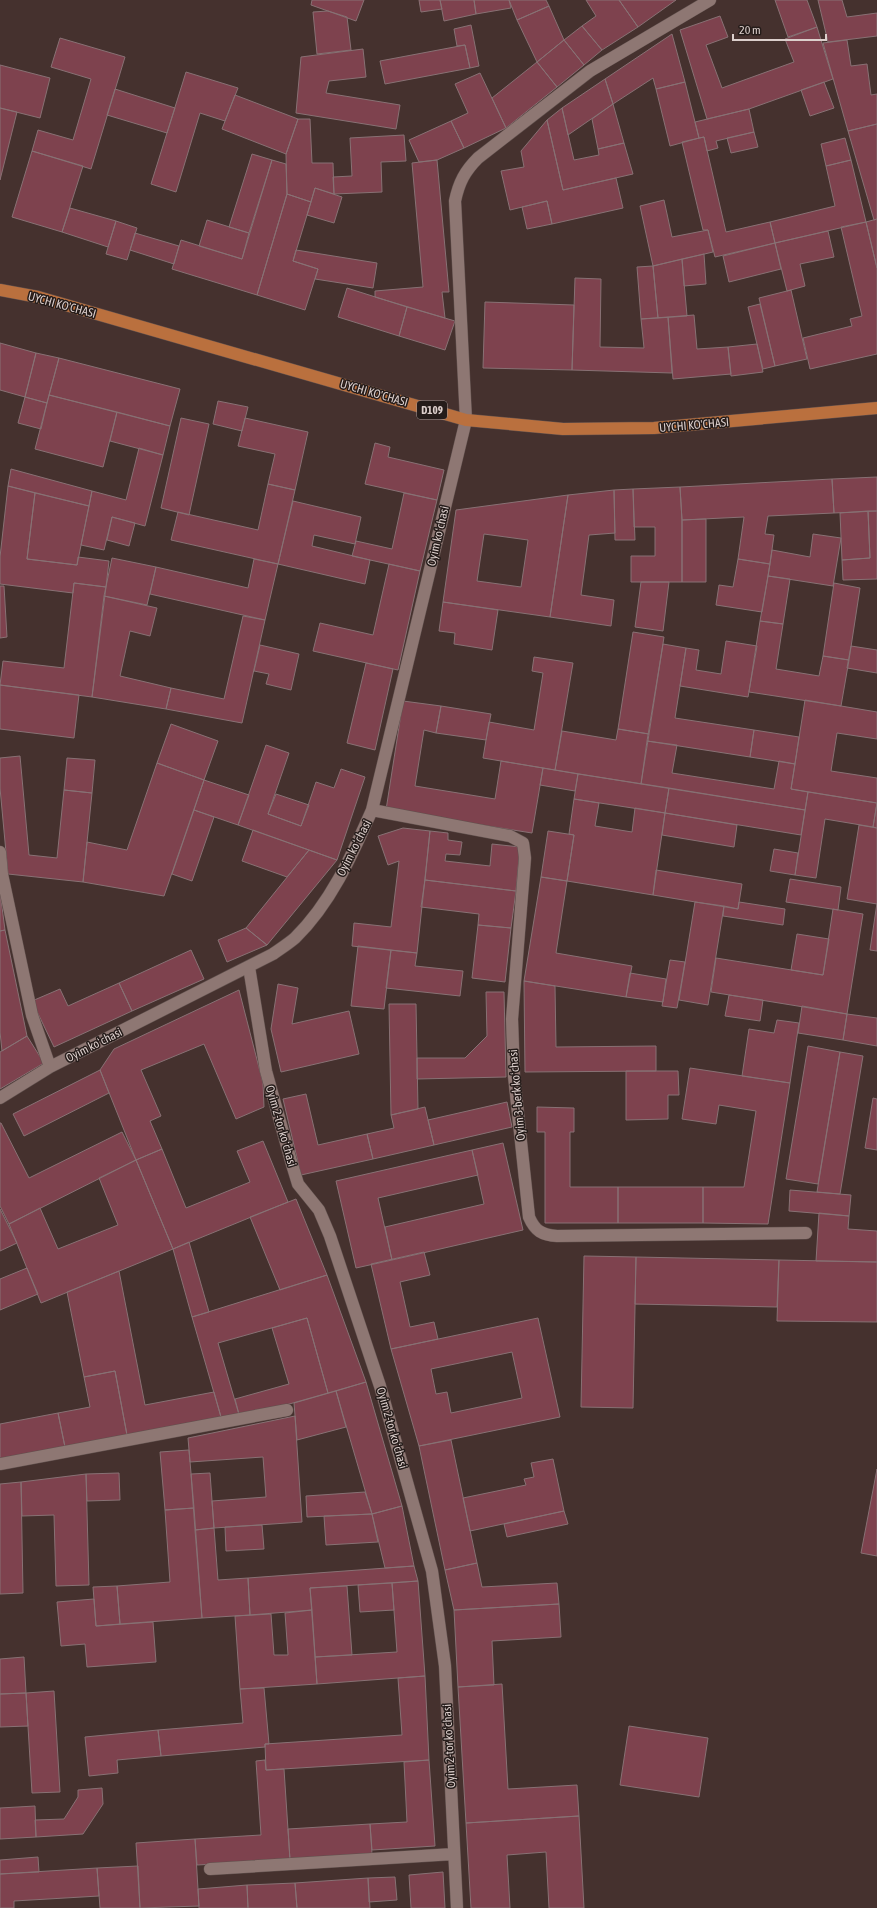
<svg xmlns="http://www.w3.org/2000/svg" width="877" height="1908" font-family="'Asap Condensed',sans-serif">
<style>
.building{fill:#7e424e;stroke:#887174;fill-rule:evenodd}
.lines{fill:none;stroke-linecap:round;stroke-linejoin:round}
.minor-casing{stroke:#60504d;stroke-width:13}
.major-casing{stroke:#60504d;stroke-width:13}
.minor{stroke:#8e7773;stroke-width:12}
.major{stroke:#ba703e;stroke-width:12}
.labels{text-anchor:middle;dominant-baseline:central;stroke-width:3;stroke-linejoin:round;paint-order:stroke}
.shield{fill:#251c1a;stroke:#a59997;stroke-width:1}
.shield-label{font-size:11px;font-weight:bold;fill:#dccfcc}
.street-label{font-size:12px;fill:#dccfcc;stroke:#251c1a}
</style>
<rect width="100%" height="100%" fill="#45312e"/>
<path class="building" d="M312,0H364L356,21L311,5Z
M419,0H440L442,9L421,12Z
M440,0H474L476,14L444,21Z
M474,0H509L511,8L476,14Z
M509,0H546L549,6L517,20Z
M586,0H619L638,27L602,50L582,26L596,16Z
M619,0H676L638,27Z
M775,0H807L817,27L788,37Z
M818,0H842L847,17L877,13V36L828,42Z
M549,6L564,40L537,62L517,20Z
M328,11L347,17L351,50L317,54L313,12Z
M720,16L728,37L706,45L722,88L794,62L785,39L817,27L833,79L749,109L707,119L680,30Z
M471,25L479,66L470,68L465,45L457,46L454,29Z
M582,26L602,50L584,65L564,40Z
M672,34L685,82L656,89L653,78L613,104L605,79Z
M60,38L125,57L91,169L32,151L38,130L73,140L91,79L51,67Z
M564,40L584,65L557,87L537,62Z
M847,40L851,66L867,64L871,95L877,94V124L848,131L823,43Z
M465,45L470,68L385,84L380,61Z
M363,49L366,77L329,81L326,93L400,105L396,129L296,113L301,57Z
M537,62L557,87L506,128L492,98Z
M0,65L50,78L40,118L0,108Z
M186,72L238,88L225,121L200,113L176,192L151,184Z
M480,73L506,128L464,148L451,121L468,113L455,84Z
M605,79L613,104L568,135L562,108Z
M685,82L699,138L670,146L656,89Z
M824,82L834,108L810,116L801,90Z
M115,89L175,108L167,133L107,115Z
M235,95L298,119L286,154L222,129Z
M613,104L624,143L598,149L592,119Z
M0,108L17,112L0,180Z
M562,108L574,160L599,155L598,149L624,143L633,174L563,190L547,120Z
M749,109L754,132L716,141L718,148L707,151L704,137L699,138L695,122Z
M298,119H310L312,163H333L334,194L315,188L311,202L287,194L286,154Z
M547,120L563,190L616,178L623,208L552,224L547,201L510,210L501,171L524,167L521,151Z
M451,121L464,148L437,160L419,162L409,140Z
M877,124V219L874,220L848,131Z
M754,132L758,147L731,153L727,138Z
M404,135L406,161L381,162L382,192L334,194L333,177L352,176L350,138Z
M704,137L726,232L770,222L775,243L715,257L708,230H703L682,142Z
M845,138L851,160L826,166L821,144Z
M32,151L83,166L62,232L12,217Z
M252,154L272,160L249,233L229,227Z
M272,160L286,164L287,194L257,295L172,269L181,240L242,259Z
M437,160L449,292H442L445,318L375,297V291L423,287L412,163Z
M851,160L866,222L775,243L770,222L835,206L826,166Z
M315,188L342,197L334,223L307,215Z
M287,194L311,202L293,261L318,269L305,310L257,295Z
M664,200L672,237L708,230L713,252L653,266L640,206Z
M547,201L552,224L527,229L522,207Z
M70,208L116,221L108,247L62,232Z
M877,219V268L866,222Z
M207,220L249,233L242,259L199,246Z
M116,221L137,228L127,260L106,254Z
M866,222L877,268V354L810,369L803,338L852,326L850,319L862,316L841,227Z
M828,231L834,257L800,264L805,286L787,291L775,243Z
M135,233L179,246L174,264L130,250Z
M775,243L781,269L729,282L723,256Z
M296,250L377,263L373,288L315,279L318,269L293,261Z
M704,254L706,284L684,286L682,259Z
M682,259L687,316L658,318L653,266Z
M653,266L658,318L641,319L637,267Z
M575,278L601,279L600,347L644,348L641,319L668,317L672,373L572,370Z
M347,288L407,307L399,336L338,317Z
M791,290L807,359L775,366L759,298Z
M485,302L574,305L572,370L483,368Z
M760,304L775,366L763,369L748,307Z
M407,307L455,321L445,350L399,336Z
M694,315L697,349L728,347L731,374L673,379L668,317Z
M0,343L36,353L25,397L0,390Z
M757,344L763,372L731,376L728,347Z
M36,353L59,358L47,403L25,397Z
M59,358L180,389L170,426L49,395Z
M49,395L117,412L103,467L35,449Z
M25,397L47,403L41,429L18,423Z
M218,401L248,407L242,431L213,424Z
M117,412L170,426L163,455L110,441Z
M181,418L209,424L189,515L161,508Z
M245,418L308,432L295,490L268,484L275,454L238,446Z
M375,443L390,447L388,457L444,470L437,500L365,484Z
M139,448L163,455L145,526L112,517L104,550L81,545L92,491L126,500Z
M11,469L92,491L89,506L8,486Z
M877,477V511L834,513L832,479Z
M832,479L834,513L768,516L765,534L774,535L770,564L738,559L744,517L682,520L680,487Z
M268,484L295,490L278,564L171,540L178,512L258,530Z
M8,486L35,493L27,559L77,565L78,557L109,561L106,587L74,583L73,593L0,584V557Z
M680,487L682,520V582H631V556H655V527H634L633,489Z
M633,489L635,540H615L614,490Z
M614,490L615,533L589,535L581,595L614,600L611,626L550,617L568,495Z
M35,493L89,506L77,565L27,559Z
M404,493L437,500L420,571L352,556L356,541L392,549Z
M568,495L550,617L443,602L456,510ZM484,534L528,540L521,587L477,581Z
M293,501L361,517L355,544L314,535L312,546L370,560L365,584L278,564Z
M868,511L870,558L842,560L840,513Z
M868,511H877V579L843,580L842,560L870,558Z
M112,517L135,523L129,546L107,540Z
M706,519V582H682V520Z
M813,534L841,538L833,586L768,576L772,550L810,557Z
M112,558L156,567L147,605L104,596Z
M254,559L278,564L265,620L150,594L156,567L248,588Z
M738,559L770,564L762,612L716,605L719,585L733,587Z
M389,564L420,571L398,670L313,651L320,623L373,635Z
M768,576L790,579L783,624L760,621Z
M641,582H669L663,631L635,627Z
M74,583L106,587L92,697L0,685L3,661L64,668Z
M834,583L860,588L849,660L823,656Z
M0,586H4L7,637L0,638Z
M104,596L157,608L150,636L130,631L120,676L171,688L166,709L92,697Z
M443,602L498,610L492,650L454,644L455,633L439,631Z
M243,616L265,620L242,723L166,709L171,688L224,699Z
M760,621L783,624L776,669L819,676L823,656L849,660L841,706L749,692Z
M633,632L664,637L649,734L618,729Z
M726,641L757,646L748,697L680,686L686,648L699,650L696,670L721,674Z
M663,644L686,648L675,718L754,730L750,757L647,741Z
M260,645L299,654L291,690L266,684L269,674L254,671Z
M851,646L877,650V673L847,668Z
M534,657L573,663L555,770L483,758L489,722L534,730L543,673L532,671Z
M366,663L393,669L375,750L347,743Z
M0,685L79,695L74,738L0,729Z
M805,700L877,712V739L837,733L831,771L877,778V803L791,789Z
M403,701L441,706L436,733L424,730L415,786L495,799L501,761L543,768L532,833L386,810Z
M441,706L491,714L486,740L436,733Z
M171,724L218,741L204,780L157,763Z
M618,729L649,734L641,784L555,770L562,731L616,740Z
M754,730L799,737L795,764L750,757Z
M647,741L677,745L672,773L774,789L779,761L795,764L791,789L808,792L805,810L641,784Z
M266,745L289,753L268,814L301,826L316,782L334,788L341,769L365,777L337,860L238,825Z
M20,756L29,855L57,858L64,790L92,793L83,882L8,874L0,788V758Z
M67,758L95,760L92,793L64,790Z
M157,763L204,780L164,896L83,882L87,842L127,850Z
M543,768L578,774L575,791L540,785Z
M578,774L669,788L665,813L574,799Z
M204,780L249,795L238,825L194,810Z
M669,788L805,810L801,835L665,813Z
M808,792L877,803L873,827L825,819L816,878L795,875Z
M276,794L309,805L301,826L268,814Z
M574,799L599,803L595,826L632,832L635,808L665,813L653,895L567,881L574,835L569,834Z
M877,803V828L873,827Z
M194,810L214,817L192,881L172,874Z
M665,813L737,825L734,847L662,835Z
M859,825L877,828V904L847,899Z
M403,828L430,831L417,953L352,946L354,923L391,927L399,861L388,865L378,836Z
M253,830L309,850L287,877L242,861Z
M430,831L448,833V840L462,842L460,855L446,854L445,861L490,866L492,844L520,847L516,891L425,880Z
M548,831L574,835L567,881L541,877Z
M774,849L798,853L795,875L770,871Z
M309,850L337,860L267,945L246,928Z
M656,870L742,884L738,909L653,895Z
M541,877L567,881L556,953L632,966L626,997L524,981Z
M790,879L841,887L838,910L786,902Z
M425,880L516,891L511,928L478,925L479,914L421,907Z
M0,892L5,930L0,931Z
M695,902L724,906L708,1005L679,1000Z
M739,902L785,909L783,925L723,916L724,906L738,909Z
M877,903V951L870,950Z
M833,909L863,914L847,1014L711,992L716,958L823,975Z
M478,925L511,928L505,982L472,978Z
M246,928L267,945L227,962L218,940Z
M5,930L27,1036L2,1051L0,1032V931Z
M797,934L829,939L823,975L791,970Z
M358,946L391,950L384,1009L351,1006Z
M191,950L204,979L132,1011L119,983Z
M391,950L417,953L415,966L463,971L460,996L386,988Z
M670,960L685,962L677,1008L662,1006Z
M630,973L666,979L663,1002L626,997Z
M524,981L555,986L556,1047L656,1046V1071L525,1072Z
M119,983L132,1011L54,1047L32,1001L60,989L68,1006Z
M278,984L298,988L292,1024L349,1011L359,1054L281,1072L271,1029Z
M239,990L263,1083L264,1107L236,1119L204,1044L141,1070L161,1116L150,1121L162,1149L136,1160L100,1070L114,1049Z
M486,992H504L506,1077L417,1079V1058H465L487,1036Z
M729,995L763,1000L760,1021L725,1016Z
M389,1004H416L418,1109L391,1115Z
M802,1006L847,1014L843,1040L798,1033Z
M847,1014L877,1018V1046L843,1040Z
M777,1020L799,1023L790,1083L742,1076L749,1029L774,1033Z
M27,1036L44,1063L0,1089V1052Z
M808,1046L840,1052L818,1184L786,1179Z
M840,1052L863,1056L840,1194L817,1192Z
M690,1068L790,1083L768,1224L703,1223V1187H744L756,1111L719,1105L716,1124L682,1119Z
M100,1070L109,1093L24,1136L13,1114Z
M626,1071H678L679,1095H668V1119L626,1120Z
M306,1094L318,1145L367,1134L373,1159L301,1175L283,1099Z
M873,1098L877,1099V1150L865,1148Z
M507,1102L512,1127L434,1145L428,1120Z
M425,1107L434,1145L373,1159L367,1134L394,1128L391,1115Z
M537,1107L574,1108V1132H570V1187H618V1223H545V1132H537Z
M0,1123H1L29,1178L122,1132L136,1160L9,1224L0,1206Z
M263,1141L288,1202L173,1249L136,1160L162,1149L186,1208L250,1182L237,1151Z
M503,1143L523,1230L392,1260L385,1227L484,1204L472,1150Z
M472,1150L478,1175L378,1198L392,1260L356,1268L336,1181Z
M136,1160L173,1249L41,1303L9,1224L40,1208L58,1249L118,1225L99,1178Z
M618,1187H703V1223H618Z
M790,1190L851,1195L849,1216L789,1211Z
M296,1199L327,1275L280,1290L250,1217Z
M0,1209L17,1243L0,1251Z
M819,1213L849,1216L848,1229L877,1231V1262L816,1261Z
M189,1242L209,1312L192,1317L173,1249Z
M424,1252L430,1275L400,1282L410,1327L434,1322L438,1339L391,1349L371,1264Z
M584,1256L636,1257L633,1408L581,1407Z
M636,1257L779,1260L777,1307L635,1304Z
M779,1260L877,1262V1322L777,1321Z
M27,1268L38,1294L0,1310V1279Z
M119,1271L145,1405L214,1392L221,1417L127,1435L115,1371L84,1377L67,1292Z
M327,1275L366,1382L328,1393L307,1318L218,1343L240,1418L221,1417L192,1317Z
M307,1318L328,1393L240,1418L235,1399L289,1384L272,1328Z
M538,1318L560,1417L419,1446L391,1349ZM512,1352L522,1398L451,1413L447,1392L436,1394L431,1369Z
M115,1371L127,1435L65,1447L58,1413L90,1407L84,1377Z
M366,1382L402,1506L372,1514L336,1391Z
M336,1391L346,1427L297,1440L294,1403Z
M58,1413L65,1447L0,1459V1424Z
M295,1416L302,1522L214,1528L212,1501L266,1497L263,1457L190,1462L188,1438Z
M451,1440L477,1563L445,1570L419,1446Z
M189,1450L194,1508L165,1510L160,1452Z
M553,1459L564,1511L470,1531L463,1498L526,1485L524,1479L534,1477L531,1463Z
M877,1469V1556L861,1553Z
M119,1473L120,1500L87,1501L86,1474Z
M210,1473L214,1528L195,1530L191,1474Z
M86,1474L89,1585L56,1586L54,1515L22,1516L21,1482Z
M21,1482L23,1593L0,1594V1484Z
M365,1492L372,1514L307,1517L306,1496Z
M402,1506L414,1566L385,1568L372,1514Z
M194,1508L202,1618L120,1624L117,1586L170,1582L165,1510Z
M564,1511L568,1524L507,1537L504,1524Z
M372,1514L378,1542L326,1545L324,1516Z
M262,1525L264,1549L226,1551L225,1527Z
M214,1528L218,1580L248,1578L250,1615L202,1618L195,1530Z
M477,1563L482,1587L557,1583L559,1604L454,1610L445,1570Z
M414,1566L418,1581L310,1588L312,1610L250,1615L248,1578Z
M418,1581L425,1676L317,1684L315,1657L397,1652L392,1583Z
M392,1583L394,1610L360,1612L358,1585Z
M117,1586L120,1624L96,1626L93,1587Z
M347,1586L352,1655L315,1657L310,1588Z
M94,1599L96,1626L153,1622L156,1662L87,1667L85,1644L61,1646L57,1602Z
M559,1604L561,1637L492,1641L494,1685L458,1687L454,1610Z
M312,1610L317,1684L240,1689L235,1616L271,1614L274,1655H288L285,1613Z
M24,1657L26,1693L0,1694V1659Z
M425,1676L429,1760L266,1770L265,1744L402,1735L398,1678Z
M502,1684L508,1789L577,1785L579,1816L466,1823L458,1687Z
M264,1688L269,1744H265V1747L161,1756L158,1730L243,1723L240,1689Z
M54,1691L60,1792L32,1793L26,1693Z
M26,1693L28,1726L0,1727V1694Z
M629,1726L708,1738L699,1797L620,1785Z
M158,1730L161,1756L117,1760L118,1773L89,1776L85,1737Z
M265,1760L266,1770L284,1769L290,1860L197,1865L195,1839L261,1835L256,1761Z
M429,1760L435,1846L372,1850L370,1824L407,1822L404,1762Z
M102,1788L103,1804L83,1834L36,1837L35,1820L64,1819L78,1797V1790Z
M35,1806L36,1837L0,1839V1808Z
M579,1816L584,1908H549L546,1852L507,1855L510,1908H471L466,1823Z
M370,1824L372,1854L290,1860L288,1829Z
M195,1839L199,1906L140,1908L136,1843Z
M38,1857L39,1872L0,1874V1860Z
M138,1866L140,1908H100L97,1868Z
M97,1868L99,1896L14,1901V1908H0V1874Z
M443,1872L445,1908H411L409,1875Z
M395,1877L397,1900L369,1902L368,1878Z
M368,1878L370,1908H297L295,1883Z
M295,1883L297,1908H248L247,1885Z
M247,1885L248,1908H199L198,1889Z"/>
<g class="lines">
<defs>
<path id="minor" d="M372,810L510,836L523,843L525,858L512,1019L514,1076L529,1217C535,1231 542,1235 557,1236L806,1233
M0,852L2,874L32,1015L50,1067
M249,967L266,1071L291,1161L298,1184L319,1210L330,1236L380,1386L432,1571L445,1666L457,1908
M0,1098L50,1067L273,954C280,949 288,944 295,938C331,903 352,855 372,810L466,420L455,201C459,182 465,171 478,158L590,71L710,0
M0,1464L287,1410
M210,1869L454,1854"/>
<path id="major" d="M0,290L38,297L466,420L563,429L654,428L877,408"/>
</defs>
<use href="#minor" class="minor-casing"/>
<use href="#major" class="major-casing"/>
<use href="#minor" class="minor"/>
<use href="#major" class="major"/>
</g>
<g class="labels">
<rect class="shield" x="417" y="401" width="30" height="18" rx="3"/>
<g class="shield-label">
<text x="432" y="410">D109</text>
</g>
<g class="street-label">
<text transform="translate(62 305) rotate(15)">UYCHI KO'CHASI</text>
<text transform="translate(374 393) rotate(16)">UYCHI KO'CHASI</text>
<text transform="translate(694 425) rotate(-5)">UYCHI KO'CHASI</text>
<text transform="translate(438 536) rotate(-77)">Oyim koʻchasi</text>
<text transform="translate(354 848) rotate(-63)">Oyim koʻchasi</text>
<text transform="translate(94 1045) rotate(-27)">Oyim koʻchasi</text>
<text transform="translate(517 1095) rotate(-95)">Oyim 3-berk koʻchasi</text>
<text transform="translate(281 1126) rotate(74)">Oyim 2-tor koʻchasi</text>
<text transform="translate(392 1428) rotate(74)">Oyim 2-tor koʻchasi</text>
<text transform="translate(449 1746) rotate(-93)">Oyim 2-tor koʻchasi</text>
</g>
</g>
<path d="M733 34v6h93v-6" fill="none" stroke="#dccfcc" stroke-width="2"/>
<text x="739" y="34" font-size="12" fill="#dccfcc" stroke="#251c1a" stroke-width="3" paint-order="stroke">20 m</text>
</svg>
